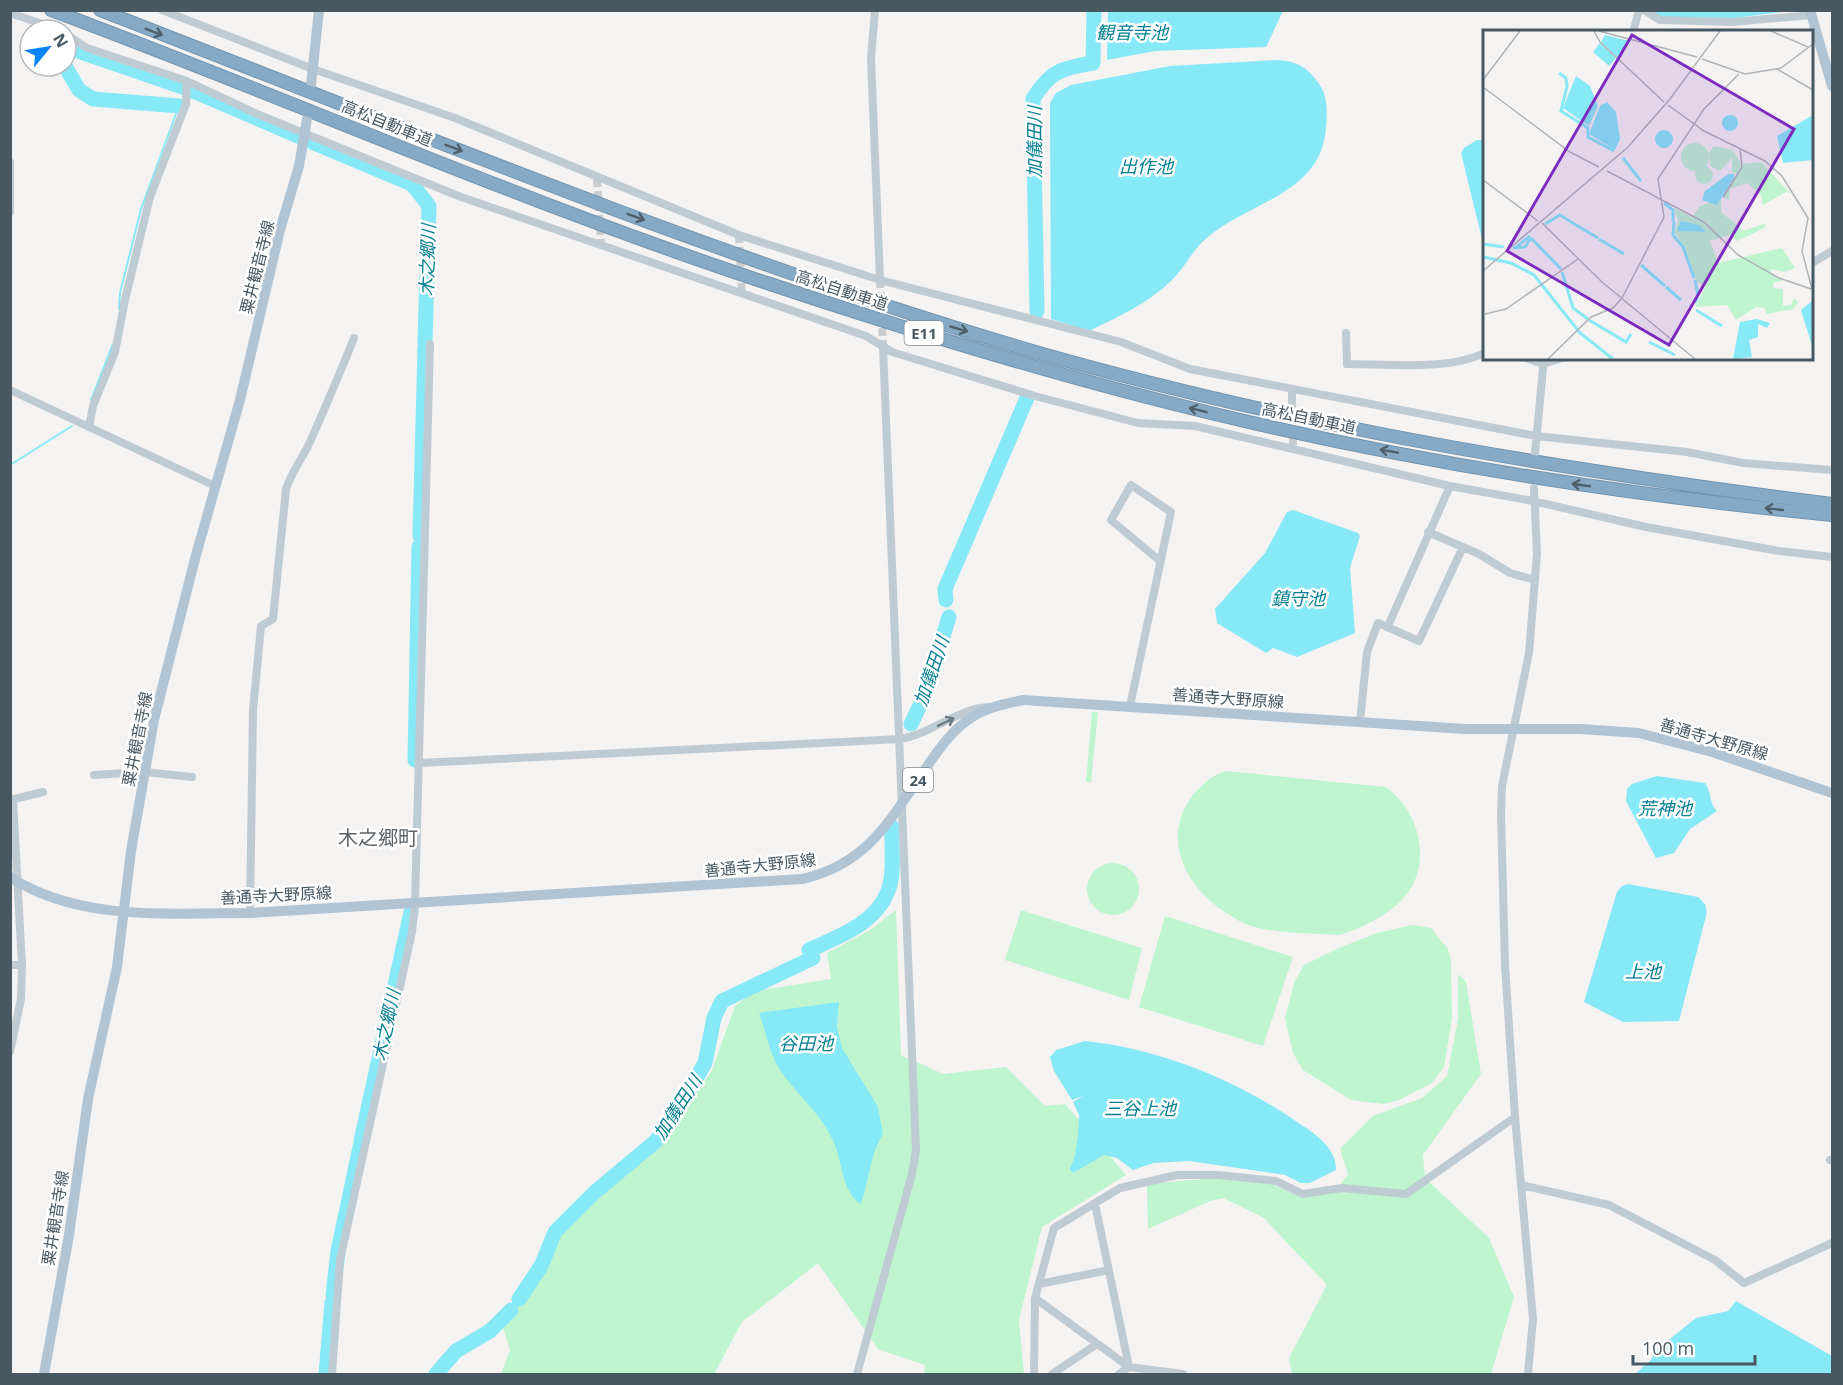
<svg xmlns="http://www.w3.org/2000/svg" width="1843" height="1385" font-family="'Open Sans','Noto Sans JP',sans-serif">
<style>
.green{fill:#bef5cf}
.water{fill:#87e8f6}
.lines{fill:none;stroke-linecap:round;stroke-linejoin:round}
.stream{stroke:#87e8f6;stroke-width:2}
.river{stroke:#87e8f6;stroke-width:15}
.minor-tunnel{stroke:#caccce;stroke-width:8;stroke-dasharray:8 4;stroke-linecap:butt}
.highway-casing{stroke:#7195b1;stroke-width:14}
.minor{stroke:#bfcbd3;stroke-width:8}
.major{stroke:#b0c4d3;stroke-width:10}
.highway{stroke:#86aac5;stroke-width:12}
.oneway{stroke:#4e606c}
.oneway2{stroke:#6c7a84}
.labels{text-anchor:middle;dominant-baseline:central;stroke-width:5;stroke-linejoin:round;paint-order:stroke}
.shield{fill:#fff;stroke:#7f8a91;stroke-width:1.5}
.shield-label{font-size:15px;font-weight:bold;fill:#485862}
.street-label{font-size:16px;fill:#485862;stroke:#fff}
.water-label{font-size:18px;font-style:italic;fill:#048092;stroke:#fff}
.quarter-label{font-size:20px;fill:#5e6368;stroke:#fff}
.inset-river{fill:none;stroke:#87e8f6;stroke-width:3}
.inset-road{fill:none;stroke:#b0b4b8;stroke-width:1.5}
.view{fill:#7b2cbf;fill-opacity:0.15;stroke:#7b2cbf;stroke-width:3}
.inset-edge{fill:none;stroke:#485862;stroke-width:3}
</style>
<rect width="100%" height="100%" fill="#f5f2f2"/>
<path class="green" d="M1092,712H1098L1091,782H1086Z
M1226,771L1386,787C1422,813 1434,869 1400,902C1384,917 1360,929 1339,935C1309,933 1276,934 1248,925C1241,923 1234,917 1228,914C1187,889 1159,839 1193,795C1202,784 1212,775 1226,771Z
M1087 889a26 26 0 1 1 52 0a26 26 0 1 1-52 0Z
M896,910L901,1055L943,1074L1006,1067L1045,1106L1065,1104L1126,1175L1042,1227L1019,1320L1024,1374H924L925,1365L878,1349L818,1263L742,1322L714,1374H501L510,1350L502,1325L541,1273L557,1239L584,1207L663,1142L712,1070L735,1006L755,991L831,979L827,953L870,930Z
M1021,910L1142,948L1129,1000L1005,960Z
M1165,916L1293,957L1263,1046L1139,1007Z
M1412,925L1431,928L1448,949L1451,961L1452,1018L1444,1067L1432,1083L1399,1100L1383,1104L1351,1100L1303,1070L1293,1053L1285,1018L1294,983L1304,965L1339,948L1377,933Z
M1458,974L1466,982L1481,1074L1423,1155L1425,1178L1489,1238L1514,1297L1491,1374H1292L1289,1358L1327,1285L1264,1218L1223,1198L1210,1201L1148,1229L1147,1184L1214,1178L1271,1184L1305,1198L1336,1190L1348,1174L1340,1149L1373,1116L1422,1098L1447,1076L1458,1019Z"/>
<path class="water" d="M1798,10L1735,18L1662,17L1648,11Z
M1108,11V10L1283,11L1266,47L1155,51L1107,60Z
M1277,60C1298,61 1310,69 1321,87C1328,99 1327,114 1326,127C1322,193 1252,201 1209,236C1193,248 1185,268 1171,281C1147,304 1118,317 1089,331L1051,319L1050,103L1056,93L1071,85L1170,66Z
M1477,140H1484V247L1461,153L1464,148Z
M1293,510L1358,533L1360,536L1350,568L1355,633L1297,657L1273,648L1266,653L1217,623L1215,609L1265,553L1287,512Z
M1657,776L1705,783C1712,792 1709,804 1717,811L1690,829L1674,853L1656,858L1626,801L1627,789L1632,784Z
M1628,884L1698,897L1705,904L1707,912L1679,1021L1623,1022L1584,1002L1617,892L1622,886Z
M839,1002L837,1027L842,1048L878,1107L883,1134C869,1157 870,1178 861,1204C841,1191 843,1163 834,1143C822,1113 793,1092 777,1065C769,1050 765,1029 759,1013Z
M1085,1041C1160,1049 1235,1079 1297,1122C1313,1132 1337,1148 1336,1170L1310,1183H1301L1285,1175L1189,1161L1153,1163L1133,1170L1117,1158L1104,1155L1073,1173L1070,1169L1075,1156L1078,1135L1079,1115L1073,1102L1083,1096L1072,1100L1054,1071L1050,1057L1056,1050Z
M1736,1301L1832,1356V1374H1635L1651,1360L1655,1351L1696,1318L1728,1311Z"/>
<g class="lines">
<path class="stream" d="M119,309L120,293L141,209L179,106
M91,400L113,344
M10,465L72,426"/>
<path class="river" d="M42,28L43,30
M66,47L185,88
M65,66L79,90L93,99L179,106
M191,90L298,136
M312,142L412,184L429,206L425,342
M1037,311L1033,99C1050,71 1062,68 1093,63L1094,10
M420,536L425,347
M946,600L945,589L1027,398
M911,724L925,695L949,617
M415,760L419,547
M809,950C838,937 878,923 889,888C895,870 891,846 892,827
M361,1141L411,912
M333,1295L338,1251L360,1147
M519,1299L541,1266L555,1232L595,1192L656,1141L678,1110L705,1063L714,1018L722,1001L813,958
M326,1374L332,1303
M436,1374L456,1351L490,1331L511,1310"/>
<path class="minor-tunnel" d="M597,179L601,245
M739,235L742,295
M880,280L883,346
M1292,402L1293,445"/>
<defs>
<path id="highway" d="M51,10C290,99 524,203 767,283C914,332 1064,378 1215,414C1418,463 1625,495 1832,515
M100,10C377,117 652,231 934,321C1226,415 1529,466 1832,504"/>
</defs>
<use href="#highway" class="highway-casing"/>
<path class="minor" d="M162,10L313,69L455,118L739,235L880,280L1121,342L1190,369L1536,436L1687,452L1743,463L1832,470
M875,10L871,58L880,280
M1644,10L1660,20L1732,22L1812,15
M10,13L60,30
M1633,32L1639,10
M66,34L87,48L187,81L257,114L461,197L866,336L892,352L1035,396L1138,423L1195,426L1450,486L1533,501L1646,527L1779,551L1832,557
M10,162V212
M1812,263L1832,251
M1346,333L1347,364C1387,364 1448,371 1484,353
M1526,358L1543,364L1562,358
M10,390L215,486
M1292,390V402
M89,427L93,406L115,352L125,300L150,197L186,104L187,81
M1535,453L1544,358
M1428,532L1479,554L1510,573L1535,580
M1388,626L1450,486
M1130,706L1171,512L1131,485L1111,520L1160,561
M1360,722L1367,652L1378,623L1419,641L1463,547
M420,763L900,739C931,734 957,709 988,707
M94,775L145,772L192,777
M10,800L43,792
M250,913L253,710L261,626L273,619L286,489C292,471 302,459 310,442C325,408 340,373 354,338
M10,965H22
M10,1052L21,999L22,965L13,800
M1830,1160H1832
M1521,1185L1609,1205L1715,1260L1744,1283L1832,1243
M1095,1204L1129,1367L1119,1374
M1039,1284L1109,1270
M1035,1298L1129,1367L1183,1374
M332,1374L340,1260L412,932L415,903L430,344
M857,1374L912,1174L916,1150L883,346
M1034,1374L1035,1298L1054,1228L1120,1188L1177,1175H1219L1276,1181L1303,1194L1342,1188L1406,1194L1515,1117
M1052,1374L1097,1344
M1528,1374L1533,1319L1515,1117L1505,965L1501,815L1502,786L1529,653L1537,554L1534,488"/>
<path class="major" d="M1810,10L1832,86
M311,85L319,10
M10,877C79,922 171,913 250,913L802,879C869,864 891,818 928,765C940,748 953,729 971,718C987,707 1005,704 1023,700L1465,729H1580L1639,733L1712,752L1832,793
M44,1374L69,1235L88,1099L117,967L131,851L154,720L196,555L240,400L280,230L299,166L307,119"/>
<use href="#highway" class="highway"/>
</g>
<defs><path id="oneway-shaft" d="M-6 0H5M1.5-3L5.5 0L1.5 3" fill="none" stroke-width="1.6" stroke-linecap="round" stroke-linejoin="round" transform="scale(1.5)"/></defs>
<g class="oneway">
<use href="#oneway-shaft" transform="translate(154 32) rotate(21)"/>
<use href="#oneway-shaft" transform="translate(454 148) rotate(21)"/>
<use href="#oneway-shaft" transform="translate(636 217) rotate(20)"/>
<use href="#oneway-shaft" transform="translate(959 329) rotate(16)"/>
<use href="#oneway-shaft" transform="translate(1198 410) rotate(-166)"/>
<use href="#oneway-shaft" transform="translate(1389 451) rotate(-170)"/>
<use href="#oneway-shaft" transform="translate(1581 485) rotate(-172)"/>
<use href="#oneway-shaft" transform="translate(1774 509) rotate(-174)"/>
</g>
<use class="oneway2" href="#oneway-shaft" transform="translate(946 722) rotate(-26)"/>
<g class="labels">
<g class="shield">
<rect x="904.5" y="321" width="39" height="24" rx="4.5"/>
<rect x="903" y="768" width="30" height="24" rx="4.5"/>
</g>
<g class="shield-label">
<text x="924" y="333">E11</text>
<text x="918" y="780">24</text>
</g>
<g class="street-label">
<text transform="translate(387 123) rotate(22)">高松自動車道</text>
<text transform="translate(257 267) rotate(-76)">粟井観音寺線</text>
<text transform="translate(842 290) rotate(18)">高松自動車道</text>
<text transform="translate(1309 418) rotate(12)">高松自動車道</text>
<text transform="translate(1228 698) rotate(4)">善通寺大野原線</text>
<text transform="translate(137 739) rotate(-79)">粟井観音寺線</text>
<text transform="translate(1714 739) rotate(16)">善通寺大野原線</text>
<text transform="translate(760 865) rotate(-6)">善通寺大野原線</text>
<text transform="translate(276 895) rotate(-3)">善通寺大野原線</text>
<text transform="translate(55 1218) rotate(-81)">粟井観音寺線</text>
</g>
<g class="water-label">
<text x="1132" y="32">観音寺池</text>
<text transform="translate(1034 142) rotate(-90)">加儀田川</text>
<text x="1146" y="166">出作池</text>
<text transform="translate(427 260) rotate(-88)">木之郷川</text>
<text x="1298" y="598">鎮守池</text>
<text transform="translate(931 671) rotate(-71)">加儀田川</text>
<text x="1665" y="808">荒神池</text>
<text x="1643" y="971">上池</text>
<text transform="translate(386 1025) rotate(-78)">木之郷川</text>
<text x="806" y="1043">谷田池</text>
<text transform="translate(677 1107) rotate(-57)">加儀田川</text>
<text x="1140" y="1108">三谷上池</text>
</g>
<g class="quarter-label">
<text x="378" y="837">木之郷町</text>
</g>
</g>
<g transform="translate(1483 30)">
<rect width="330" height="330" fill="#f5f2f2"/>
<path d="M198 127a14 14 0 1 1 28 0a14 14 0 1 1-28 0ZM231,116L250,120L258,134L278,132L308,164L303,162L280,175L278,165L264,153L247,159L246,170L240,167L254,145L249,142V128L237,141L227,136L226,123ZM212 145a9 9 0 1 1 18 0a9 9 0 1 1-18 0ZM238,169V182L261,201L283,193L281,198L254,211L247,205L227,211L235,233L299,218L312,238L301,242L289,239L287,243L300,251L291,252L290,258L300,259V276L308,275L311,268L315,272L310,279L284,284L281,278L273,277L253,290L244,275L212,277L223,256L213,252L203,221L192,203L195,190L191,178L209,187L217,176Z" fill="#bef5cf"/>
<path d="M122,5L147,11L136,29L118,12ZM117,13L133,28L126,36L110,22ZM93,46L107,56L115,76L106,96L80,78ZM124,72L133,82L137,109L132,120L106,104L117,76ZM239 93a8 8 0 1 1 16 0a8 8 0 1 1-16 0ZM330,85V130L300,133L294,106ZM172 109a9 9 0 1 1 18 0a9 9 0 1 1-18 0ZM245,144H251V148L234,175L219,170L222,161ZM198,191L216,195L223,202L194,201ZM330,270V319L318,280ZM274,289L287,293L284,298L275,294V307L266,310L269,327L250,329L257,292Z" fill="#87e8f6"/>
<path class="inset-river" d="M76,43L83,48L84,56L78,81L105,98V107L131,121M140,128L158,151M181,173L190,180V191M191,191L190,205L200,217L211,248M62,194L77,185L93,195M93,195L115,208M48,208L78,239M116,209L141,224M0,214L21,217M30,218L42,217L48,208M32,218L47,206M0,227L28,233L51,245L97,303L130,329M158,235L182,256M79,242L90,278L105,289M183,257L198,270M212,273L215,265L212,250M213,280L239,296M106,290L143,312L148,304M166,312L192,325"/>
<path class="inset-road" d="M111,1L117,12L181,72M116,1L214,27M288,1L325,17M219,29L262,44L298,38L330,14M294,39L330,60M0,50L37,1M0,57L87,122L116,137M185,75L221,101L282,131L299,146L325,188L319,221L329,259M124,141L221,192L255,225L296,248L328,259M0,150L55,191M240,167L259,137L257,119M59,193L119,252L212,329M0,241L145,117L187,69L237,1M2,284L23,279L95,229M65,329L108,287L130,278L139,268L181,187L175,149L221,79L256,44"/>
<path class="view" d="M149,5L311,99L186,315L24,221Z"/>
<rect width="330" height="330" class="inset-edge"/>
</g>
<rect width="1843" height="1385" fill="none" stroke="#485862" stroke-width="24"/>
<g transform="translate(48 48) rotate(60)"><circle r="28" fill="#ffffff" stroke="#b6bcc0" stroke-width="1.5"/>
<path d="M0-4.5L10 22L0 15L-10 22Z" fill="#0885f9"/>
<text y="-9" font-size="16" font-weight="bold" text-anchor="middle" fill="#485862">N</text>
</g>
<path d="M1633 1355v9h122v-9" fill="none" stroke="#485862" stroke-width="3"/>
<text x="1642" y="1355" font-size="18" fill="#485862" stroke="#ffffff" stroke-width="4.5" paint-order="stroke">100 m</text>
</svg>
